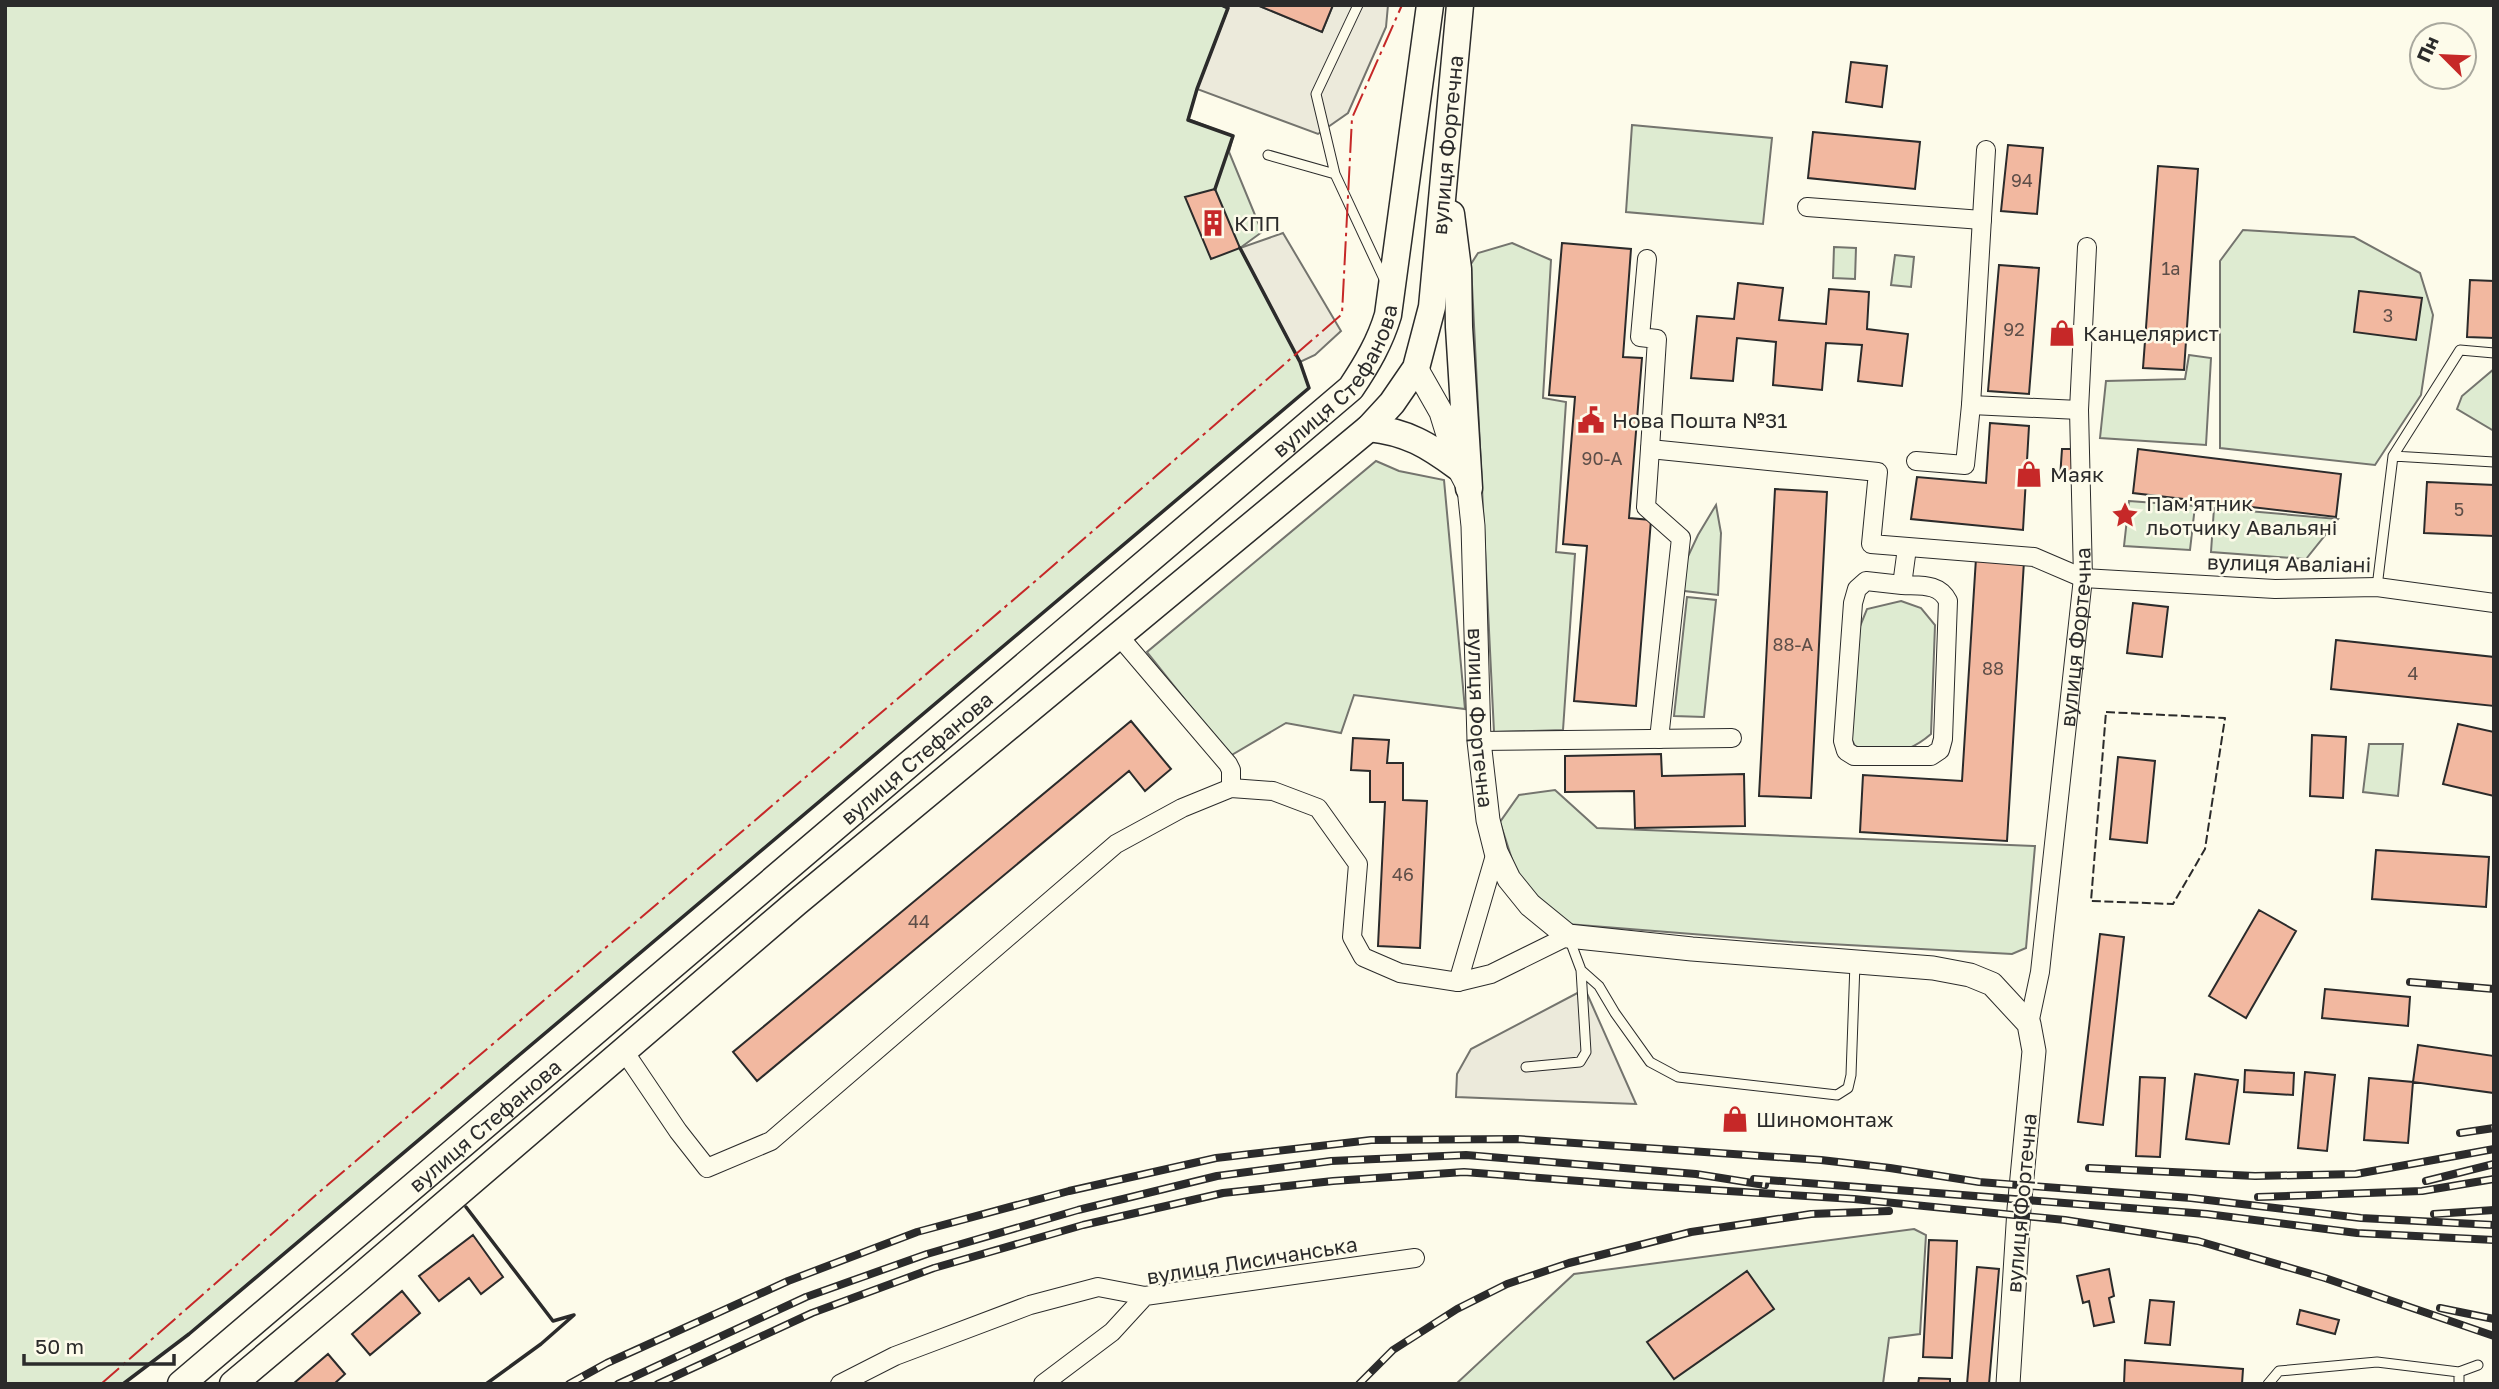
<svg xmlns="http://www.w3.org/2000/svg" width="2499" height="1389" font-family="'Golos Text',sans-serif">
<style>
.green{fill:#deebd1;stroke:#74746e;stroke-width:2}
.parking{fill:#eceadb;stroke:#74746e;stroke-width:2}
.building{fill:#f2b8a0;stroke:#2b2b2b;stroke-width:2}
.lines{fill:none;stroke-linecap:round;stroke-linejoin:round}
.service-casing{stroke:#2b2b2b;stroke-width:11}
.minor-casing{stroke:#2b2b2b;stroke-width:20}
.tertiary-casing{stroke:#2b2b2b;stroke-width:25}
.secondary-casing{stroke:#2b2b2b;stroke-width:29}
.service{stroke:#fdfbea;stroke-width:9}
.minor{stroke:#fdfbea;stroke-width:18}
.tertiary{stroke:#fdfbea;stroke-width:23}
.secondary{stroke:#fdfbea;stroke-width:26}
.rail-casing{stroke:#2b2b2b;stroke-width:8}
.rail{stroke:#fdfbea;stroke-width:5;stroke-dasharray:16;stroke-linecap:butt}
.fence{stroke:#2b2b2b;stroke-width:2;stroke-dasharray:9 3.5;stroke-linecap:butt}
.wall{stroke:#2b2b2b;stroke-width:3.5}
.power{stroke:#c62828;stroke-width:2;stroke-dasharray:24 5 3.5 5;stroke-linecap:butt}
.labels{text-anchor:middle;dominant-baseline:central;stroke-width:5;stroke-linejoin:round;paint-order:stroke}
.number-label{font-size:18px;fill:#5d4e48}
.street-label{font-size:21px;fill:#2b2b2b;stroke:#fdfbea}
.poi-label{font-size:21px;fill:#2b2b2b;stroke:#fdfbea;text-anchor:start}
</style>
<rect width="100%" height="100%" fill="#fdfbea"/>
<path class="green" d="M5,5H1221L1228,8L1197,89L1188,119L1233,136L1229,152L1262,232L1240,248L1300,362L1309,388L189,1334L123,1384H5Z
M1632,125L1772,138L1763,224L1626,212Z
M2243,230L2354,237L2420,273L2433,315L2421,395L2375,465L2220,448V261Z
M1512,243L1551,260L1543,398L1566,402L1556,552L1575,554L1563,730L1494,732L1471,264L1478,253Z
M1834,247L1856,248L1855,279L1833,278Z
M1895,255L1914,257L1911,287L1891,285Z
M2189,355L2211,358L2206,445L2100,438L2106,381L2185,379Z
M2494,369V431L2457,409L2462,396Z
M1376,461L1399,471L1444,480L1465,709L1354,695L1341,733L1286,723L1230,756L1147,652Z
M2129,501L2195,506L2190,550L2124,546Z
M1716,505L1721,533L1718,595L1676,590V582L1698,535Z
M2214,508L2338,519L2306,559L2211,552Z
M1687,597L1716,600L1704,717L1674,716Z
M1901,601L1921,608L1935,625L1931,734C1908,754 1883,759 1855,746L1846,729L1854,641L1867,609Z
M2369,744H2403L2398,796L2363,792Z
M1555,790L1597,828L2035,846L2026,948L2012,954L1793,942L1567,924L1518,878L1500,822L1519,795Z
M1914,1229L1926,1235L1920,1334L1889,1338L1883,1384H1456L1574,1274Z"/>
<path class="parking" d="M1221,5H1257L1322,32L1333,5H1388L1386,27L1348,113L1318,134L1197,89L1228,9Z
M1283,233L1341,331L1315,355L1300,362L1240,248Z
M1585,989L1636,1104L1456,1097L1457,1074L1471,1049Z"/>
<path class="building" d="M1257,5H1333L1322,32Z
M1851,62L1887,66L1882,107L1846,102Z
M1813,132L1920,142L1915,189L1808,178Z
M2008,145L2043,148L2037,214L2001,211Z
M2158,166L2198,169L2184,370L2143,368Z
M1215,189L1240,248L1211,259L1185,197Z
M1562,243L1631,249L1623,357L1642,358L1629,518L1651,520L1636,706L1574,701L1587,546L1563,544L1575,397L1549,395Z
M1999,265L2039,268L2029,394L1988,391Z
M2470,280L2494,281V338L2467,337Z
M1738,283L1783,288L1779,320L1826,324L1829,289L1869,292L1867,329L1908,334L1902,386L1858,381L1862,345L1826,343L1822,390L1773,385L1776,342L1737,338L1733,381L1691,378L1697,316L1734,319Z
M2359,291L2422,298L2416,340L2354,332Z
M1990,423L2029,426L2023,530L1911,519L1917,477L1986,483Z
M2062,449H2074L2073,478H2060Z
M2138,449L2341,474L2336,517L2133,493Z
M2427,482L2494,485V536L2424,533Z
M1775,489L1827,492L1811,798L1759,796Z
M1976,558L2024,561L2007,841L1860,832L1863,775L1962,781Z
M2133,603L2168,607L2162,657L2127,653Z
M2336,640L2494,657V706L2331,689Z
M1131,721L1171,769L1145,791L1129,771L757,1081L733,1052Z
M2458,724L2494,732V796L2443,784Z
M2312,735L2346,737L2343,798L2310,796Z
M1353,738L1389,740L1387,763H1403V800L1427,801L1420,948L1378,946L1385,802H1370V771L1351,770Z
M1661,754L1662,776L1744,774L1745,826L1635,828L1634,791L1565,792V756Z
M2118,757L2155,761L2147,843L2110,839Z
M2376,850L2489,857L2486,907L2372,899Z
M2259,910L2296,931L2246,1018L2209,996Z
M2100,934L2124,937L2103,1125L2078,1122Z
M2325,989L2410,997L2408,1026L2322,1018Z
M2418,1045L2494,1056V1093L2413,1082Z
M2245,1070L2294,1073L2293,1095L2244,1092Z
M2305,1072L2335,1075L2327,1151L2298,1148Z
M2195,1074L2238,1080L2229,1144L2186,1139Z
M2140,1077L2165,1078L2160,1157L2136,1156Z
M2369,1078L2413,1082L2408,1143L2364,1140Z
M473,1235L503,1277L481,1294L469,1278L439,1301L419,1276Z
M1929,1240L1957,1241L1952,1358L1923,1357Z
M1977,1267L1999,1269L1989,1384H1967Z
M2109,1269L2114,1296L2109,1298L2114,1322L2094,1326L2089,1301L2083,1303L2077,1276Z
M1747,1271L1774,1309L1674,1379L1647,1342Z
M402,1291L420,1313L370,1355L352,1334Z
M2150,1300L2174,1302L2170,1345L2145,1343Z
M2300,1310L2339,1320L2335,1334L2297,1324Z
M328,1354L345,1374L334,1384H293Z
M2125,1360L2243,1369L2242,1384H2124Z
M1919,1378L1950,1379V1384H1918Z"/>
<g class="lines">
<defs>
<path id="service" d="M1268,155L1335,174L1385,281
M1335,174L1316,94L1358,5
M2393,456L2494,462
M2377,587L2393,456L2460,350L2494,353
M1569,938L1581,970L1599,986L1615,1013L1650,1062L1678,1077L1837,1095L1848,1088L1851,1075L1855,963
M1526,1067L1580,1062L1586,1052L1581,970
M2459,1372L2478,1365
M2268,1384L2279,1371L2377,1362L2459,1372V1384"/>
<g id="minor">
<path d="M1807,207L1982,220"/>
<path d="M1647,259L1640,337L1657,339L1650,449L1878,472L1871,544L2034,557L2083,578L2275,589L2377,587L2494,603"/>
<path d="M1971,405L2079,410"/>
<path d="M1650,449L1646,507L1681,538L1659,739"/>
<path d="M1916,461L1965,465L1971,405L1986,150"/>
<path d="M1902,585L1866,581L1857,589L1853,603L1843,741L1846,751L1854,756H1931L1940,750L1943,739L1948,601C1939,583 1921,586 1902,585L1907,548"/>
<path d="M1118,635L1228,764L1231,770V788"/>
<path d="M1479,741L1732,738"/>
<path d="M1458,982L1496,852"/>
<path id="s1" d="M2029,1024L2040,972L2083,578L2079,410L2087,247"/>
<path d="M624,1051L678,1131L707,1168L771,1141L1116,844L1182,808L1231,788L1273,791L1318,808L1358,864L1352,937L1363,957L1400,973L1458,982L1491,974L1568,936"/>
<path d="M840,1384L895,1356L1030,1305L1098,1287L1145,1296"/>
<path d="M1043,1384L1112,1332L1145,1296L1415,1258"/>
</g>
<g id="tertiary">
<path id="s2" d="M1416,368L1441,412L1458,467L1469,488L1473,526L1479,741L1488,820L1496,852L1509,879L1530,905L1568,936L1692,949L1933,968L1970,975L1992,984L2029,1024L2034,1051L2019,1209L2008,1384"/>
</g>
<g id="secondary">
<path d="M1451,214L1458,269L1459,327L1469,488"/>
<path d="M1369,428C1407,432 1428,445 1458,467"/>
<path id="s3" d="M181,1384L1351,388C1367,364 1380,342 1388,315L1430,5"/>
<path id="s4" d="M233,1384L353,1283L796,903L1369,428L1392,403L1416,368L1432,307L1460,5"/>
</g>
</defs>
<use href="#service" class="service-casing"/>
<use href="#minor" class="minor-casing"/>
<use href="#tertiary" class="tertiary-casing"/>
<use href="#secondary" class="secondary-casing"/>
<use href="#service" class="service"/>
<use href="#minor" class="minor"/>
<use href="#tertiary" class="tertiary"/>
<use href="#secondary" class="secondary"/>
<defs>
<path id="rail" d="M2410,982L2494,989
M2460,1133L2494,1128
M2089,1168L2255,1176L2356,1174L2494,1149
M1754,1179L2207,1214L2357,1233L2494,1240
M2426,1181L2494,1164
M2258,1197L2422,1191L2494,1179
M2434,1214L2494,1210
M2440,1308L2494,1319
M569,1384L607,1363L788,1281L917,1232L1069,1191L1216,1158L1371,1140L1518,1139L1821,1160L1890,1168L1979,1182L2191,1198L2361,1218L2494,1225
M618,1384L806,1297L927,1254L1078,1210L1217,1176L1331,1161L1466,1155L1696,1174L1765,1185
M658,1384L812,1313L934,1268L1083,1225L1223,1193L1333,1181L1464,1172L1632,1185L1854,1199L2065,1220L2198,1241L2325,1278L2494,1336
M1359,1384L1393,1350L1457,1309L1507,1284L1569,1263L1691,1232L1811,1214L1889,1211"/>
</defs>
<use href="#rail" class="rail-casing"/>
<use href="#rail" class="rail"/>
<path class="fence" d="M2106,712L2225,718L2205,849L2173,904L2091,901Z"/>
<path class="wall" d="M1215,189L1233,136L1188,120L1197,89L1228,8L1221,5
M466,1207L553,1321L574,1315L541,1344L486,1384
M123,1384L189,1334L1309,388L1300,362L1240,248"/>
<path class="power" d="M101,1384L324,1188L1032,584L1342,314L1352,118L1402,5"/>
</g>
<defs>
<symbol id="building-bare" viewBox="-9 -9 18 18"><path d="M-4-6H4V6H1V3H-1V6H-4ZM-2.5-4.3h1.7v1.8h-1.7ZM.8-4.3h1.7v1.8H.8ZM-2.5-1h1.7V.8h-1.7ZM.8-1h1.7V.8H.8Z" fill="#c62828" stroke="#fdfbea" stroke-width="2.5" paint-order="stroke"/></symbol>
<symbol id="shop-bare" viewBox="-9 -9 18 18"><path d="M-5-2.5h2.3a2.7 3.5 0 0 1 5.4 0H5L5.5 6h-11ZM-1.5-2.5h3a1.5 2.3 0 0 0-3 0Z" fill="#c62828" stroke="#fdfbea" stroke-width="2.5" paint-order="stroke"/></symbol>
<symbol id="civic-bare" viewBox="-9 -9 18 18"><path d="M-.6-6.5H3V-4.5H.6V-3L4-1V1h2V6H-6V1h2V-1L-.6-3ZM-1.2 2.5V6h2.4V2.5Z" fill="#c62828" stroke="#fdfbea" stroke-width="2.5" paint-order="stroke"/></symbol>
<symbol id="sight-bare" viewBox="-9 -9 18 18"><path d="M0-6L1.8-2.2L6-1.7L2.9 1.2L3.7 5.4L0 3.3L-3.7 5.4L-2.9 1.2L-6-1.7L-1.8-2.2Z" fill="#c62828" stroke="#fdfbea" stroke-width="2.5" paint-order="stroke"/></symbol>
</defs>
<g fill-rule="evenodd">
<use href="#building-bare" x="1194" y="204" width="38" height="38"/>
<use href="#shop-bare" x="2043" y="314" width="38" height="38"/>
<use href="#civic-bare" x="1572" y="401" width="38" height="38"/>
<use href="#shop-bare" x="2010" y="455" width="38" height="38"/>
<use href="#sight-bare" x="2106" y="496" width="38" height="38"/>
<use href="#shop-bare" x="1716" y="1100" width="38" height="38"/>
</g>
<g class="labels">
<g class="number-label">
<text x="2022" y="180">94</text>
<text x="2171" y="268">1а</text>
<text x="2388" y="315">3</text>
<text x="2014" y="329">92</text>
<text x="1602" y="458">90-А</text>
<text x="2459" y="509">5</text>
<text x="1793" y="644">88-А</text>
<text x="1993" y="668">88</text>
<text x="2413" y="673">4</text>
<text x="1403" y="874">46</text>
<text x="919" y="921">44</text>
</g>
<g class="street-label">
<text stroke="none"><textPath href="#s4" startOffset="1787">вулиця Фортечна</textPath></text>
<text stroke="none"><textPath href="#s3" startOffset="1533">вулиця Стефанова</textPath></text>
<text transform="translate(2289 563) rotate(1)">вулиця Аваліані</text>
<text stroke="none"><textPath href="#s1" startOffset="390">вулиця Фортечна</textPath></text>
<text stroke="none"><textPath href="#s2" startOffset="362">вулиця Фортечна</textPath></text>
<text stroke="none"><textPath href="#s3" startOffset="966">вулиця Стефанова</textPath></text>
<text stroke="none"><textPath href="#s3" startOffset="399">вулиця Стефанова</textPath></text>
<text transform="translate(2021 1203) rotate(-85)">вулиця Фортечна</text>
<text transform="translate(1252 1260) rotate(-9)">вулиця Лисичанська</text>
</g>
<g class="poi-label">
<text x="1234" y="223">КПП</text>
<text x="2083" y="333">Канцелярист</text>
<text x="1612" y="420">Нова Пошта №31</text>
<text x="2050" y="474">Маяк</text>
<text x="2146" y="503">Пам'ятник<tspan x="2146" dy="24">льотчику Авальяні</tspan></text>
<text x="1756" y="1119">Шиномонтаж</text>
</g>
</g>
<rect width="2499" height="1389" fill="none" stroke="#2b2b2b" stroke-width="14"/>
<g transform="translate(2443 56) rotate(294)"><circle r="33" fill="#fdfbea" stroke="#a9a89e" stroke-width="2"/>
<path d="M0-5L12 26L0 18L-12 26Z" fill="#c62828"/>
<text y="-10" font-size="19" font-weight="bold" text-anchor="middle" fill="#2b2b2b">Пн</text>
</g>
<path d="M24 1354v10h150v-10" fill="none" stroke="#2b2b2b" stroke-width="3.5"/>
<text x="35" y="1354" font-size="21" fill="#2b2b2b" stroke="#fdfbea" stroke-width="5" paint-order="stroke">50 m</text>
</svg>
